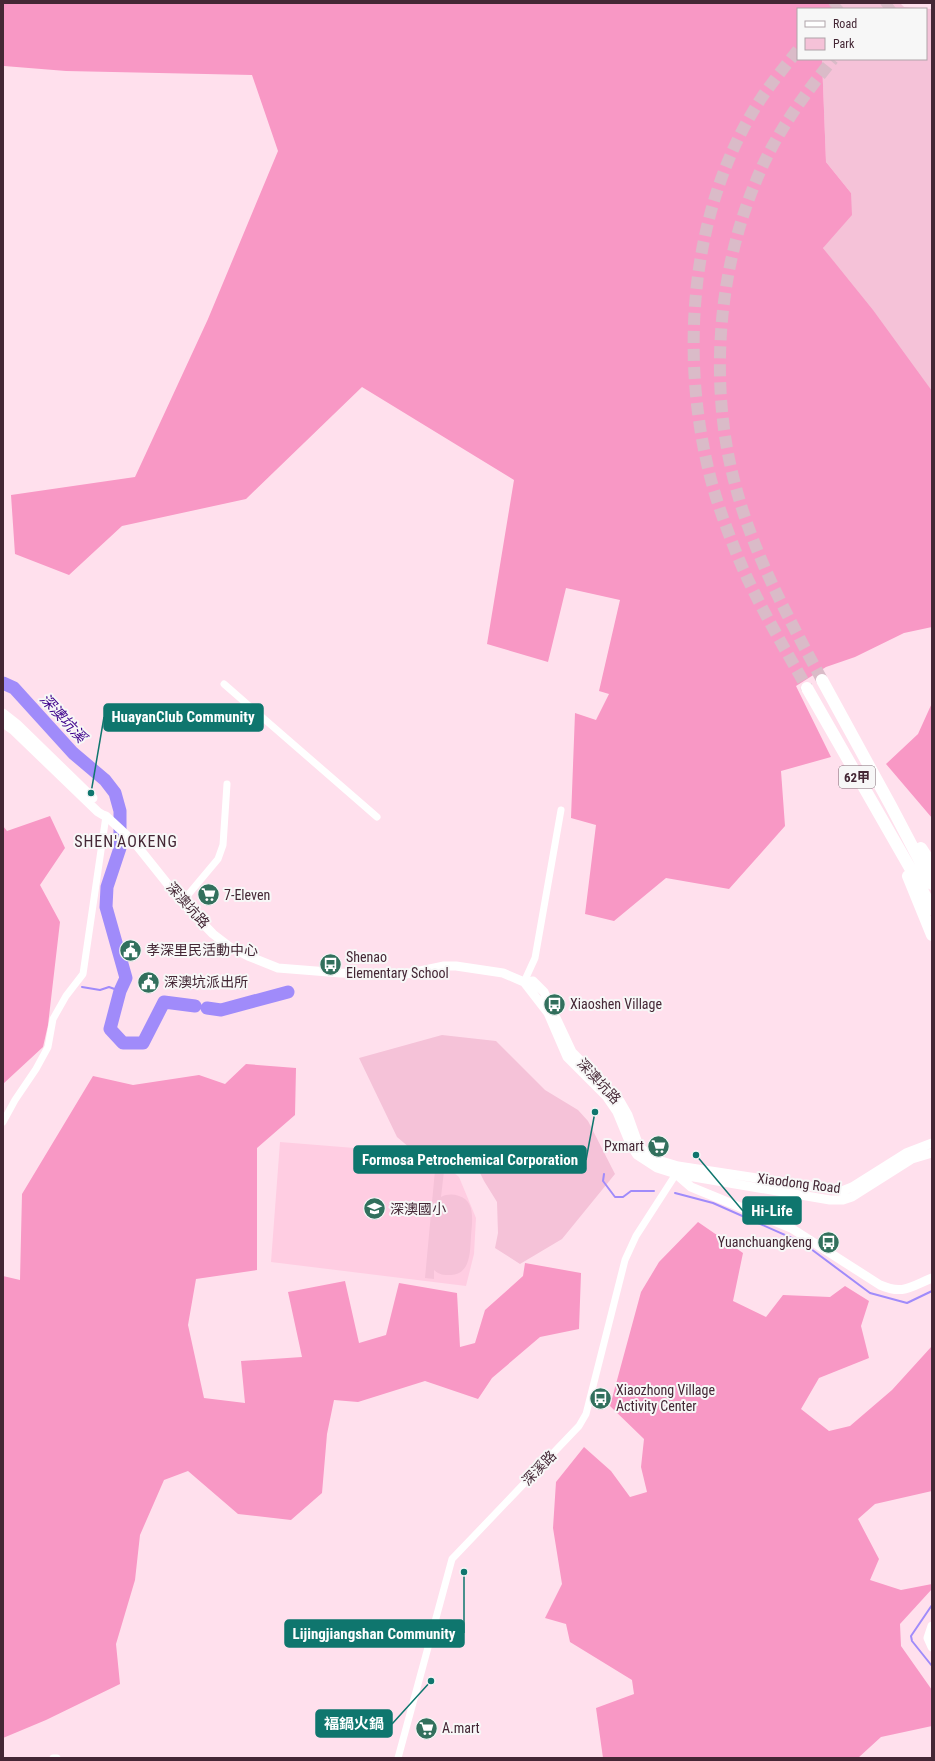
<svg xmlns="http://www.w3.org/2000/svg" width="935" height="1761" font-family="'Roboto Condensed','Noto Sans TC',sans-serif">
<style>
.built{fill:#ffcde2}
.green{fill:#f5c2d8}
.forest{fill:#f898c5}
.lines{fill:none;stroke-linecap:round;stroke-linejoin:round}
.stream{stroke:#a08bfa;stroke-width:2}
.river{stroke:#a08bfa;stroke-width:13}
.highway-tunnel{stroke:#dabbc8;stroke-width:12;stroke-dasharray:12 6;stroke-linecap:butt}
.street{stroke:#fff;stroke-width:7}
.secondary{stroke:#fff;stroke-width:9}
.highway{stroke:#fff;stroke-width:12}
.labels{text-anchor:middle;dominant-baseline:central;stroke-width:4;stroke-linejoin:round;paint-order:stroke}
.shield{fill:#f7f7f7;stroke:#7a656f;stroke-width:1}
.shield-label{font-size:13px;font-weight:bold;fill:#442735}
.poi-label{font-size:14px;fill:#442735;stroke:#f7f7f7;text-anchor:start}
.street-label{font-size:14px;fill:#442735;stroke:#f7f7f7}
.water-label{font-size:15px;font-style:italic;fill:#3d008b;stroke:#f7f7f7}
.quarter-label{font-size:16px;letter-spacing:1px;fill:#442735;stroke:#f7f7f7}
.leader{fill:none;stroke:#0f766e;stroke-width:1.5}
.callout-dot{fill:#0f766e;stroke:#f7f7f7;stroke-width:1.5}
.callout{fill:#0f766e;stroke:#0f766e;stroke-width:1.5}
.callout-label{font-size:15px;text-anchor:middle;font-weight:bold;fill:#fff}
</style>
<rect width="100%" height="100%" fill="#ffe0ed"/>
<path class="built" d="M280,1142L367,1149L372,1158L376,1156L393,1162L448,1168L459,1177L476,1218L474,1254L466,1286L271,1262Z"/>
<path class="green" d="M839,3H900L904,7L932,9V392L823,248L851,193L826,162L822,59H926V9H838Z
M442,1035L496,1041L545,1090L578,1110L588,1121L615,1174L562,1239L520,1264L495,1248L498,1233L497,1202L484,1181L472,1157L458,1149L410,1148L397,1137L359,1058Z
M435,1170L444,1171L441,1197C447,1194 453,1194 459,1196C476,1201 472,1222 471,1236C470,1251 471,1274 451,1275C443,1275 440,1275 434,1270V1279L425,1278Z"/>
<path class="forest" d="M3,3H839L838,9H798V59H822L826,162L851,193L852,215L823,248L873,310L932,391V627L904,633L855,657L826,667L796,686L831,757L781,771L785,826L729,889L666,878L614,921L585,914L596,825L571,818L575,713L596,720L609,694L599,691L620,600L566,588L548,662L487,644L514,480L362,387L246,499L122,526L69,575L15,554L11,495L135,477L208,319L278,151L252,75L66,71L4,66Z
M932,703V818L886,764L918,734Z
M50,816L65,848L40,885L60,922L48,1025L43,1047L3,1084V826L7,831Z
M246,1064L296,1068L295,1115L257,1148V1270L196,1279L188,1325L204,1398L245,1403L241,1361L302,1357L288,1292L345,1281L359,1343L386,1335L399,1283L457,1293L460,1347L475,1343L485,1310L523,1276L525,1263L581,1273L579,1329L540,1337L492,1378L478,1399L425,1381L358,1402L334,1400L327,1434L322,1493L291,1520L238,1514L188,1471L164,1480L140,1535L135,1580L116,1644L120,1684L46,1720L3,1738V1276L20,1280L22,1194L93,1076L133,1085L199,1075L225,1084Z
M698,1222L743,1253L733,1301L766,1317L783,1295L830,1297L845,1286L869,1301L861,1326L869,1358L819,1378L801,1409L829,1431L850,1426L892,1390L932,1346V1491L875,1504L858,1519L879,1559L870,1580L901,1590L932,1584V1589L900,1624L901,1646L932,1690V1726L881,1737L858,1758H603L596,1708L634,1694L632,1680L570,1642L566,1624L545,1618L562,1584L553,1528L556,1482L584,1447L611,1471L630,1497L647,1492L641,1467L644,1439L610,1406L641,1292L659,1262Z"/>
<g class="lines">
<path class="stream" d="M82,987L100,990L109,987L120,991
M604,1174L603,1181L615,1197H623L631,1191H654
M675,1193L713,1203L803,1243L870,1293L907,1303L932,1291
M932,1605L911,1636L912,1641L932,1666"/>
<path class="river" d="M3,683L14,688L73,753L105,780L115,793L120,811V848L107,887L106,907L126,978L120,991L110,1029L123,1043H143L164,1002L195,1006
M207,1008L221,1010L288,992"/>
<path class="highway-tunnel" d="M833,9L839,3
M884,9L892,3
M798,50C786,65 773,81 762,97C691,204 679,350 709,472C716,501 727,530 738,557C757,603 783,645 807,688
M822,680C788,617 753,554 735,484C709,388 717,273 756,181C774,136 803,96 833,59"/>
<path class="street" d="M224,684L377,817
M182,902L218,859L223,845L227,784
M524,982L535,958L561,810
M3,1122L15,1100L36,1069L48,1047L53,1019L66,996L83,974L106,816
M53,1758H57
M398,1758L452,1559L579,1426L586,1414L625,1260L636,1236L676,1174"/>
<path class="secondary" d="M3,713L17,724L93,798
M3,723L13,730L98,812L103,815L106,816L134,842L182,902L213,934L230,947L248,956L278,968L341,973L401,975L444,966H456L503,973L524,982L548,1013L567,1057L606,1096L617,1112L631,1146L637,1155L657,1168L676,1174L691,1187L791,1228L880,1285C903,1295 910,1287 932,1278
M524,982L533,981L544,992L572,1052L620,1101L628,1115L639,1146L649,1155L658,1160L678,1166L842,1191L852,1187L906,1153L932,1143
M676,1174L830,1200H843L852,1197L912,1159L932,1153
M932,1626L928,1638L932,1647"/>
<path class="highway" d="M822,680L891,806L932,884
M807,688L918,882L932,909
M921,848L932,865
M908,876L932,935"/>
</g>
<defs>
<symbol id="supermarket-disc" viewBox="-11 -11 22 22"><circle r="9.5" fill="#32705d" stroke="#f7f7f7"/><path d="M-6-5.5h2.5l.6 2H6L4.5 2H-2.5L-4.4-4H-6ZM-1.5 3.2a1.3 1.3 0 1 0 .1 0ZM3 3.2a1.3 1.3 0 1 0 .1 0Z" fill="#fff"/></symbol>
<symbol id="civic-disc" viewBox="-11 -11 22 22"><circle r="9.5" fill="#32705d" stroke="#f7f7f7"/><path d="M-.6-6.5H3V-4.5H.6V-3L4-1V1h2V6H-6V1h2V-1L-.6-3ZM-1.2 2.5V6h2.4V2.5Z" fill="#fff"/></symbol>
<symbol id="bus-disc" viewBox="-11 -11 22 22"><circle r="9.5" fill="#32705d" stroke="#f7f7f7"/><path d="M-5-6H5V4H4V6H2V4H-2V6H-4V4H-5ZM-3.5-4V0h7V-4ZM-3.5 1.2v1.5H-2V1.2ZM2 1.2v1.5H3.5V1.2Z" fill="#fff"/></symbol>
<symbol id="school-disc" viewBox="-11 -11 22 22"><circle r="9.5" fill="#32705d" stroke="#f7f7f7"/><path d="M0-5L7-2L0 1L-7-2ZM-4 1L0 2.5L4 1V4Q0 6-4 4Z" fill="#fff"/></symbol>
</defs>
<g fill-rule="evenodd">
<use href="#supermarket-disc" x="196" y="882" width="25" height="25"/>
<use href="#civic-disc" x="118" y="938" width="25" height="25"/>
<use href="#bus-disc" x="318" y="952" width="25" height="25"/>
<use href="#civic-disc" x="136" y="970" width="25" height="25"/>
<use href="#bus-disc" x="542" y="992" width="25" height="25"/>
<use href="#supermarket-disc" x="646" y="1134" width="25" height="25"/>
<use href="#school-disc" x="362" y="1196" width="25" height="25"/>
<use href="#bus-disc" x="816" y="1230" width="25" height="25"/>
<use href="#bus-disc" x="588" y="1386" width="25" height="25"/>
<use href="#supermarket-disc" x="414" y="1716" width="25" height="25"/>
</g>
<g class="labels">
<rect class="shield" x="839" y="766" width="36" height="22" rx="3"/>
<g class="shield-label">
<text x="857" y="777">62甲</text>
</g>
<g class="poi-label">
<text x="224" y="895">7-Eleven</text>
<text x="146" y="950">孝深里民活動中心</text>
<text x="346" y="957">Shenao<tspan x="346" dy="16">Elementary School</tspan></text>
<text x="164" y="982">深澳坑派出所</text>
<text x="570" y="1004">Xiaoshen Village</text>
<text x="644" y="1146" text-anchor="end">Pxmart</text>
<text x="390" y="1209">深澳國小</text>
<text x="812" y="1242" text-anchor="end">Yuanchuangkeng</text>
<text x="616" y="1390">Xiaozhong Village<tspan x="616" dy="16">Activity Center</tspan></text>
<text x="442" y="1728">A.mart</text>
</g>
<g class="street-label">
<text transform="translate(188 905) rotate(48)">深澳坑路</text>
<text transform="translate(599 1081) rotate(47)">深澳坑路</text>
<text transform="translate(799 1183) rotate(7)">Xiaodong Road</text>
<text transform="translate(539 1468) rotate(-46)">深溪路</text>
</g>
<g class="water-label">
<text transform="translate(63 718) rotate(47)">深澳坑溪</text>
</g>
<g class="quarter-label">
<text x="126" y="841">SHEN'AOKENG</text>
</g>
</g>
<path class="leader" d="M91 793L104 717M595 1112L586 1160M696 1155L743 1211M464 1572L464 1633M431 1681L392 1724"/>
<g class="callout-dot">
<circle cx="91" cy="793" r="4"/>
<circle cx="595" cy="1112" r="4"/>
<circle cx="696" cy="1155" r="4"/>
<circle cx="464" cy="1572" r="4"/>
<circle cx="431" cy="1681" r="4"/>
</g>
<g class="callout">
<rect x="104" y="704" width="159" height="27" rx="4"/>
<rect x="354" y="1146" width="232" height="27" rx="4"/>
<rect x="743" y="1197" width="58" height="27" rx="4"/>
<rect x="285" y="1620" width="179" height="27" rx="4"/>
<rect x="316" y="1710" width="76" height="27" rx="4"/>
</g>
<g class="callout-label">
<text x="183" y="722">HuayanClub Community</text>
<text x="470" y="1165">Formosa Petrochemical Corporation</text>
<text x="772" y="1216">Hi-Life</text>
<text x="374" y="1639">Lijingjiangshan Community</text>
<text x="354" y="1729">褔鍋火鍋</text>
</g>
<rect width="935" height="1761" fill="none" stroke="#442735" stroke-width="8"/>
<rect x="797" y="8" width="130" height="52" fill="#f7f7f7" stroke="#afa4a9"/>
<rect x="805" y="21" width="20" height="6" fill="#ffffff" stroke="#afa4a9"/>
<text x="833" y="28" font-size="12" fill="#442735">Road</text>
<rect x="805" y="38" width="20" height="12" fill="#f5c2d8" stroke="#afa4a9"/>
<text x="833" y="48" font-size="12" fill="#442735">Park</text>
</svg>
